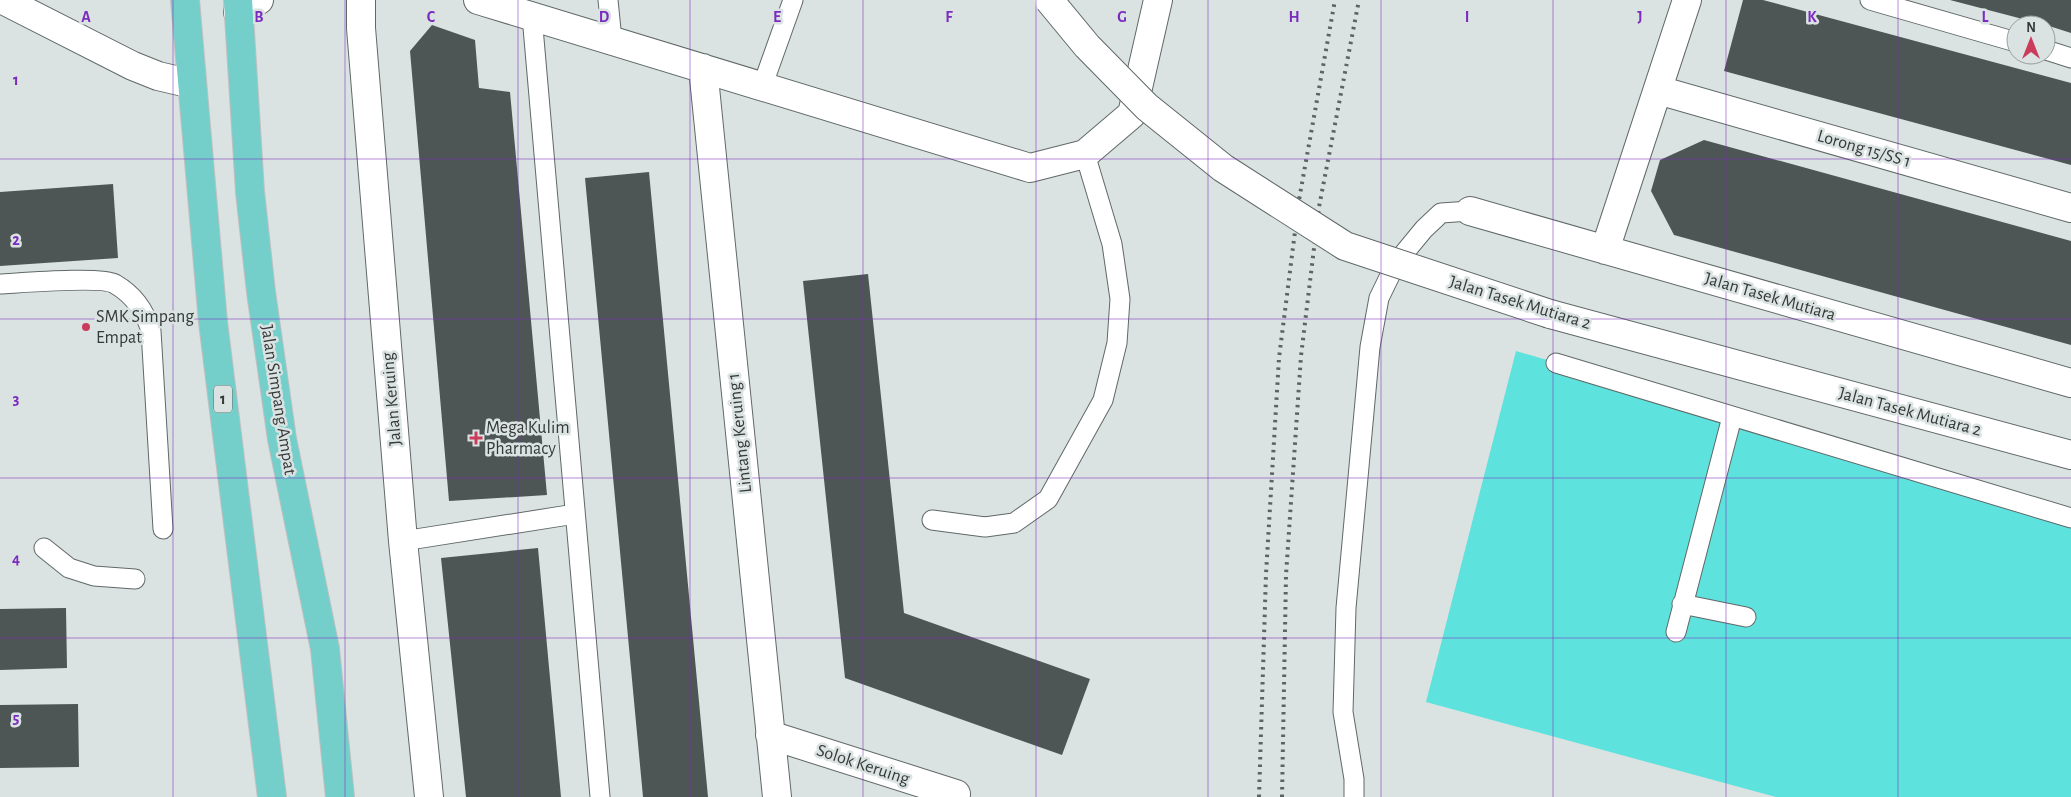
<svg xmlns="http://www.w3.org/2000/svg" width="2071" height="797" font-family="'Alegreya Sans',sans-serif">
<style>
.green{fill:#5ee2dd}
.building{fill:#4e5655}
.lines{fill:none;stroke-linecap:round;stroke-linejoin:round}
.service-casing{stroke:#606868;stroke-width:21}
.minor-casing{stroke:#606868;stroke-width:30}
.tertiary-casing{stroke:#606868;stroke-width:30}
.trunk-casing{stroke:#bfc0c0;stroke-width:30}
.service{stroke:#fff;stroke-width:19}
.minor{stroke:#fff;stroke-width:28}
.tertiary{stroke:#fff;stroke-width:28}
.trunk{stroke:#74cfcb;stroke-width:28}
.rail{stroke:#5e6262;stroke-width:4;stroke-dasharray:2.5 5;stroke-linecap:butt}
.tertiary-bridge-casing{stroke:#606868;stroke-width:30;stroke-linecap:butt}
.tertiary-bridge{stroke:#fff;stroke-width:28}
.grid{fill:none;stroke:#7b2cbf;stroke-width:1;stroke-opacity:0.55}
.poi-dot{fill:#ca3b5c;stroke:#dae3e2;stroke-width:2}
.labels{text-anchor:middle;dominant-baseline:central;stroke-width:5;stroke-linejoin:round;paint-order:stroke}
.shield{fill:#dae3e2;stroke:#676c6c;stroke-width:1}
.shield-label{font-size:16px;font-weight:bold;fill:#363939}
.street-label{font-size:18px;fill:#363939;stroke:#dae3e2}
.poi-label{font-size:18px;fill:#363939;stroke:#dae3e2;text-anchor:start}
.grid-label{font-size:16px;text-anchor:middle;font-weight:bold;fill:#7b2cbf;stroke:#dae3e2;stroke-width:5;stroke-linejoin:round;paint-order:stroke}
</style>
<rect width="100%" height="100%" fill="#dae3e2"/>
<path class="green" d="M1516,351L2071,513V797H1776L1426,702Z"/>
<path class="building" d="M1743,0H1763L2071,83V165L1724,71Z
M1950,0H2071V33L2046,25Z
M432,25L475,40L479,88L510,92L547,495L449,501L410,51Z
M1704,140L2071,241V345L1674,235L1651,191L1660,160Z
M649,172L708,797H643L585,178Z
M113,184L118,258L0,266V192Z
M868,274L904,613L1090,679L1062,755L845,678L803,281Z
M538,548L561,797H466L441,558Z
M66,608L67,668L0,670V609Z
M78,704L79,767L0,768V705Z"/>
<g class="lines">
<defs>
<path id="service" d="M608,0L612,40
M1870,0L2016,42
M532,16L600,797
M2046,50L2071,58
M762,87L793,0
M0,284C20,283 102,276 115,284C134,295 145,311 151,331L163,529
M1556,363L2071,518
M932,520L985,527L1014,523L1048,499L1103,400L1117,343L1120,299L1112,244L1085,154
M403,541L575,514
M44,548L69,568L94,576L135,579
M1682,604L1746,617
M1676,632L1732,417
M1354,797V779L1343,712L1346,608L1370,347L1379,298L1396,263L1424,229L1441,213L1470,211"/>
<path id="minor" d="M3,0L133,66L158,76L192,84
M361,0V28L403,541L429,797
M478,0L1030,168L1085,154L1132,114L1158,0
M238,12L259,0
M703,68L777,797
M1658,90L2071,208
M1470,211L2071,383
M1605,250L1687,0
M770,735L956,794"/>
<path id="tertiary" d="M1550,314L2071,455"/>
<path id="trunk" d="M185,0L213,322L272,797
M238,0L250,192L261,292L282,439L325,649L340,797"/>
</defs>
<use href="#service" class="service-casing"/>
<use href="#minor" class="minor-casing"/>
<use href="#tertiary" class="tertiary-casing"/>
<use href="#trunk" class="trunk-casing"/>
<use href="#service" class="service"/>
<use href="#minor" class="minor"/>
<use href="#tertiary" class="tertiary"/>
<use href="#trunk" class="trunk"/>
<path class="rail" d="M1259,797L1266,574L1279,358L1299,200L1335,0
M1282,797L1286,575L1301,356L1319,207L1359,0"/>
<defs>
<path id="tertiary-bridge" d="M1049,0L1087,46L1147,107L1223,168L1345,246L1550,314"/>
</defs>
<use href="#tertiary-bridge" class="tertiary-bridge-casing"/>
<use href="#tertiary-bridge" class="tertiary-bridge"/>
</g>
<path class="grid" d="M173,0V797M345,0V797M518,0V797M690,0V797M863,0V797M1036,0V797M1208,0V797M1381,0V797M1553,0V797M1726,0V797M1898,0V797M0,159H2071M0,319H2071M0,478H2071M0,638H2071"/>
<g class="poi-dot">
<circle cx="86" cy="327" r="5"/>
<path d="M473.5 430.5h5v5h5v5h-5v5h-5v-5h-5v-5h5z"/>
</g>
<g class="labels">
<rect class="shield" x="214" y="385.5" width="18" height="27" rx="4"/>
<g class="shield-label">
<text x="223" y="399">1</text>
</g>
<g class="street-label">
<text transform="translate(1864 149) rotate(16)">Lorong 15/SS 1</text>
<text transform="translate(1770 297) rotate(16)">Jalan Tasek Mutiara</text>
<text transform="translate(1520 303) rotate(17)">Jalan Tasek Mutiara 2</text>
<text transform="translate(392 399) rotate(-95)">Jalan Keruing</text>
<text transform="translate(278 400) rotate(81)">Jalan Simpang Ampat</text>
<text transform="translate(1910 412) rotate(15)">Jalan Tasek Mutiara 2</text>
<text transform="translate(740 433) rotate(-96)">Lintang Keruing 1</text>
<text transform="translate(863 765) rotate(18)">Solok Keruing</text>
</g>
<g class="poi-label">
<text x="96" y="317">SMK Simpang<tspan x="96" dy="21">Empat</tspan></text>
<text x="486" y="428">Mega Kulim<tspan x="486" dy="21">Pharmacy</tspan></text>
</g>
</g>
<g class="grid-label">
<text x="86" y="22">A</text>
<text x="259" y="22">B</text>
<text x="431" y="22">C</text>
<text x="604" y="22">D</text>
<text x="777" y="22">E</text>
<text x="949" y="22">F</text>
<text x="1122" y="22">G</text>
<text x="1294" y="22">H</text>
<text x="1467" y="22">I</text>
<text x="1640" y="22">J</text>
<text x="1812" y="22">K</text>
<text x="1985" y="22">L</text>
<text x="16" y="85">1</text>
<text x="16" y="245">2</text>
<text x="16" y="404">3</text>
<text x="16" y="564">4</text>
<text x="16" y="723">5</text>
</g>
<g transform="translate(2031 40)"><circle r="24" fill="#dae3e2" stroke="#989f9e"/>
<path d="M0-4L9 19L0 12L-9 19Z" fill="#ca3b5c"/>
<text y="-8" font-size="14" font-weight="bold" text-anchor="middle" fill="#363939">N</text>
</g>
</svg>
